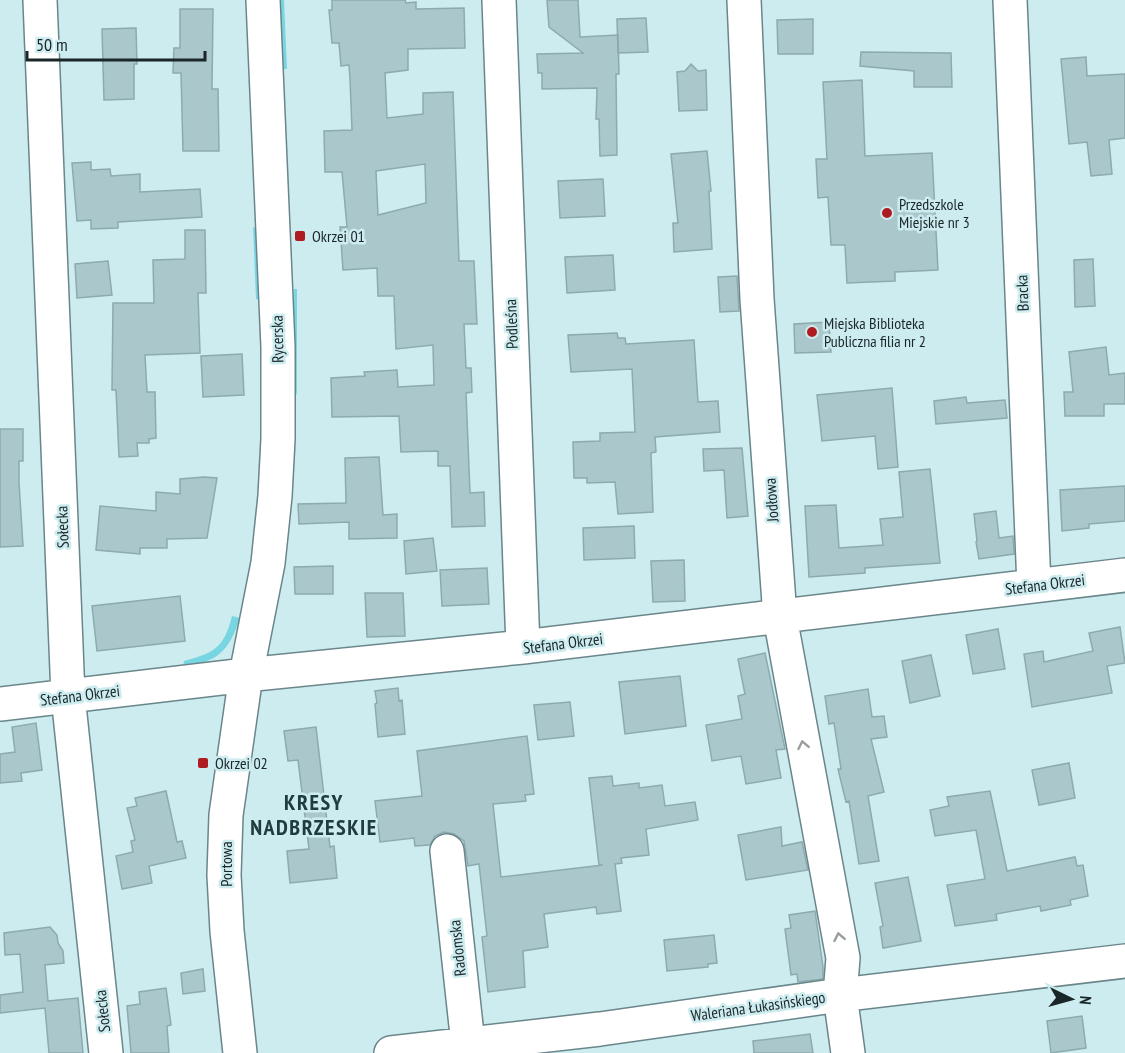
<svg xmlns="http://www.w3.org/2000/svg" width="1125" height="1053" font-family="'PT Sans Narrow',sans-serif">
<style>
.green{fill:#78d6e2}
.building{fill:#aac8cc;stroke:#8daaae;stroke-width:1.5;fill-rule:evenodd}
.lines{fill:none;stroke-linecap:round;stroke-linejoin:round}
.minor-casing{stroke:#6a868a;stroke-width:36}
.minor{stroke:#fff;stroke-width:33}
.oneway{stroke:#989d9e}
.poi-dot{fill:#ae1c22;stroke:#cdecf0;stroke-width:2}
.labels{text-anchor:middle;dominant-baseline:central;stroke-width:5;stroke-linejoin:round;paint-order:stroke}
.poi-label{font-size:16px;fill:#1b2628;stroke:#cdecf0;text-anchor:start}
.street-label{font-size:16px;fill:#1b2628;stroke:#cdecf0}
.district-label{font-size:22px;font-weight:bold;letter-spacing:1.5px;fill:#213c3f;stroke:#cdecf0}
</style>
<rect width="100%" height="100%" fill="#cdecf0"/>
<path class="green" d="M275,0H284L287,69H282L281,42Z
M253,227L260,230L263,301L256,299Z
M294,289H297V395C288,380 293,309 294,289Z
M232,616L240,618C229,651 218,662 183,667L184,661C214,653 224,648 232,616Z"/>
<path class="building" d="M332,0H405L406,3L416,2V9L464,8L465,48L408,49V70L385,73L387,118L423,114V93L453,92L459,261H474L477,324H464L466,368H471L472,392L466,393L470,493L484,492L485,526L452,527L450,466H438V451L401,452L399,416L332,417L331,378L365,376L364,372L397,370L398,387L434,385L433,345L396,349L394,296H378L377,268L343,270L340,227H347L342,172H325L324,131L352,130L350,79L349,65L341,66L339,43H332L329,10H332ZM425,164L426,203L378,215L376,171Z
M547,0H578L580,37L618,35L619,74H616L617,155L600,156L599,119H596L597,88L542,89V73H538L537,54L583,53L549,27Z
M180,9H213L212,89H218L219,151H183L181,73H173L174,48H180Z
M646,18L648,52L618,53L617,19Z
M813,19V54H778L777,20Z
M136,28L137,64H134V99L104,100L102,29Z
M861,52L951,53L952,87H914V71L860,66Z
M1086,57L1087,76L1125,74V138L1109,140L1112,174L1091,176L1087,142L1069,144L1061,59Z
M691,64L698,71L706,70L707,110L679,111L677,72L685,71Z
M862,80L865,156L932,153L938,270L895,272V281L847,283L845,245H831L828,197L818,198L816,159H827L823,82Z
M707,151L711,191H709L712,249L674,252L673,223H678L671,154Z
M91,162V170L110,169L111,176L140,174V192L200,189L202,217L118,222V228L91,229V220L77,221L72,163Z
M603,179L605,216L560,218L558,181Z
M185,230H205L206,293H198L200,353L145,355L147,392H155L156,438L149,439V443H137L138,456L119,457L116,390H112L113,303H154L153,260L185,259Z
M613,255L615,290L567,293L565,257Z
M1093,259L1095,306L1075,307L1074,260Z
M108,261L112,295L77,298L75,264Z
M737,276L739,311L720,312L718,277Z
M829,322L831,352L795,353L794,324Z
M617,333L618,338H625L626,344L694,340L698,402L718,401L720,432L655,437L656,452L651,453L653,512L618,514L615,482L587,483V478H574L573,442L600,441V433L635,432L632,369L571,372L568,335Z
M1106,347L1109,375L1125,373V404H1104V416H1065L1064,392H1073L1069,352Z
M242,354L244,395L203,397L201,356Z
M892,388L898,467L878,469L875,436L822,441L817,395Z
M966,397L967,403L1005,400L1007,418L936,424L934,401Z
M0,429H23V461H19V483L23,546L0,547Z
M742,448L748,516L727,518L724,470L704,471L703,449Z
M379,457L383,515L397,514V538L349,539V522L299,524L298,504L346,503L345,458Z
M930,469L940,563L865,568V573L809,577L805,506L836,505L839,548L883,545L880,519L903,517L899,472Z
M204,477L217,478L207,538L167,539V548H140V554L96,550L100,506L156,511V492L180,494V479Z
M1125,486V521L1089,524V528L1062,531L1060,490Z
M996,511L999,538L1013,536L1014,554L979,559L976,542L977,541L974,514Z
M634,526L635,558L584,560L583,528Z
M433,538L437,571L406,574L404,541Z
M684,560L685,601L653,602L651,561Z
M333,566V594H295L294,567Z
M487,568L489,604L442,606L440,570Z
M365,593H403L405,636L367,637Z
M180,596L185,641L97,651L92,606Z
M1120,627L1125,663L1107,666L1112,693L1032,707L1024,654L1043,651L1044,662L1093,651L1089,633Z
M998,629L1005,669L973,674L966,635Z
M765,653L785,749L776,750L781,778L746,784L741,756L712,761L706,725L742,719L738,696L745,694L738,659Z
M931,655L940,696L910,703L902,661Z
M680,676L686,726L625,734L619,682Z
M398,688L399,701L402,700L405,734L378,737L375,704L377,703L375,691Z
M868,689L872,717L884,716L887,737L871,739L884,792L868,796L879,861L859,864L849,801L846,802L838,769H841L834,723L829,724L825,696Z
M570,702L574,736L538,740L534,705Z
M36,723L42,770L21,773L22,781L0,783V754L15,752L12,727Z
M316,727L330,847L334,846L337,878L290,883L287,851L309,849L298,760L288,761L284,731Z
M527,736L534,794L525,795L526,801L493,804L501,877L603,865H599L589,778L612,776L613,786L639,783V788L662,785L665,806L695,802L698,820L646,829L649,855L621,858L622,863L615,864L621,911L597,914L596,907L544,914L548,947L523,951L525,987L488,992L482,937L487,936L479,864L468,866L464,841L454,834L444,832L435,836L430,845L415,846L414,838L380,842L375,801L422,796L417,751Z
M1069,763L1075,798L1039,805L1032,770Z
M166,791L177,842L182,841L186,858L149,866L152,883L122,889L116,856L133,852L131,841L135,840L127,808L137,806L135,798Z
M990,791L1007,871L1075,857L1077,866L1083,865L1088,896L1070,900L1071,905L1041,911L1040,906L996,914L997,920L955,926L947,885L985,879L976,830L935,836L930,810L949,806L947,797Z
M781,827L782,846L802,842L808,870L746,880L738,835Z
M908,877L921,941L883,948L880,927L883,926L875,883Z
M815,911L823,967V979L798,982L797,974L791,975L785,929L791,928L789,915Z
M50,927L57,935L58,943L63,951L64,963L45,965L48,1001L78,998L83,1053H49L45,1008L0,1013V995L23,992L20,954L5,955L4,933Z
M714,935L717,963L708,964V967L667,971L664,940Z
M203,969L205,991L183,994L181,973Z
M166,988L171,1025L167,1026L169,1053H131L127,1006L140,1004L139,992Z
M1082,1016L1086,1048L1051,1053L1047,1021Z
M810,1034L813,1053H754L753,1041Z"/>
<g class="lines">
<defs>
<path id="minor" d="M40,0L68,696L106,1053
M499,0L523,647
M744,0L757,299L780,617L843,958L840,995L848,1053
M1010,0L1034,586
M0,704L246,675L523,647L1125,575
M447,851L468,1044
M240,1053L227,931L224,875L226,815L246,675L268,563L275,496L278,439V347L263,0
M391,1053L600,1029L840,995L1125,961"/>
</defs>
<use href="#minor" class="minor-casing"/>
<use href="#minor" class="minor"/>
</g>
<defs><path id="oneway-chevron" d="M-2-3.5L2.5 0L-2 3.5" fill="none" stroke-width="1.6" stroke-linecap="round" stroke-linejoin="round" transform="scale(1.5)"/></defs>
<g class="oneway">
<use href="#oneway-chevron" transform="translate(803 745) rotate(-101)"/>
<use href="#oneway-chevron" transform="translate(839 937) rotate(-101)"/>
</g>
<g class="poi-dot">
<circle cx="887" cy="213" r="6"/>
<rect x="294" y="230" width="12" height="12" rx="3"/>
<circle cx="812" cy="332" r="6"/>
<rect x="197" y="757" width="12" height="12" rx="3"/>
</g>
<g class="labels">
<g class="poi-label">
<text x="899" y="204">Przedszkole<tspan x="899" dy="18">Miejskie nr 3</tspan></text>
<text x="312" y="236">Okrzei 01</text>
<text x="824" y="323">Miejska Biblioteka<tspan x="824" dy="18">Publiczna filia nr 2</tspan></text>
<text x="215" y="763">Okrzei 02</text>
</g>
<g class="street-label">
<text transform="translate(1022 293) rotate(-92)">Bracka</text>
<text transform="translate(511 324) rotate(-92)">Podleśna</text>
<text transform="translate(277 339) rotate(-91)">Rycerska</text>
<text transform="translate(771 500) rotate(-94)">Jodłowa</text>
<text transform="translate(62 527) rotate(-92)">Sołecka</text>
<text transform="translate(1045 584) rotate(-7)">Stefana Okrzei</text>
<text transform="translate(563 643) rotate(-7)">Stefana Okrzei</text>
<text transform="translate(80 695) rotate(-7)">Stefana Okrzei</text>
<text transform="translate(226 864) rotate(-90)">Portowa</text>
<text transform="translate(457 948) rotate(-96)">Radomska</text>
<text transform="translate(758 1006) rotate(-8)">Waleriana Łukasińskiego</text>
<text transform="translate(102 1011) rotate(-96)">Sołecka</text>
</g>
<g class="district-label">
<text x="314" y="802">KRESY<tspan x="314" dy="25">NADBRZESKIE</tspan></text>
</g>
</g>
<g transform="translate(1071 999) rotate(95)" stroke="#cdecf0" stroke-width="4.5" paint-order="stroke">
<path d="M0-4.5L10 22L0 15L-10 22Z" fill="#1b2628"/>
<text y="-9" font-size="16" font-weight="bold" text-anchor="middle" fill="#1b2628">N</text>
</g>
<path d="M27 51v9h178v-9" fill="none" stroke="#1b2628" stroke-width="3"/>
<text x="36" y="51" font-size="18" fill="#1b2628" stroke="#cdecf0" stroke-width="4.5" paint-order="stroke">50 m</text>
</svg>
